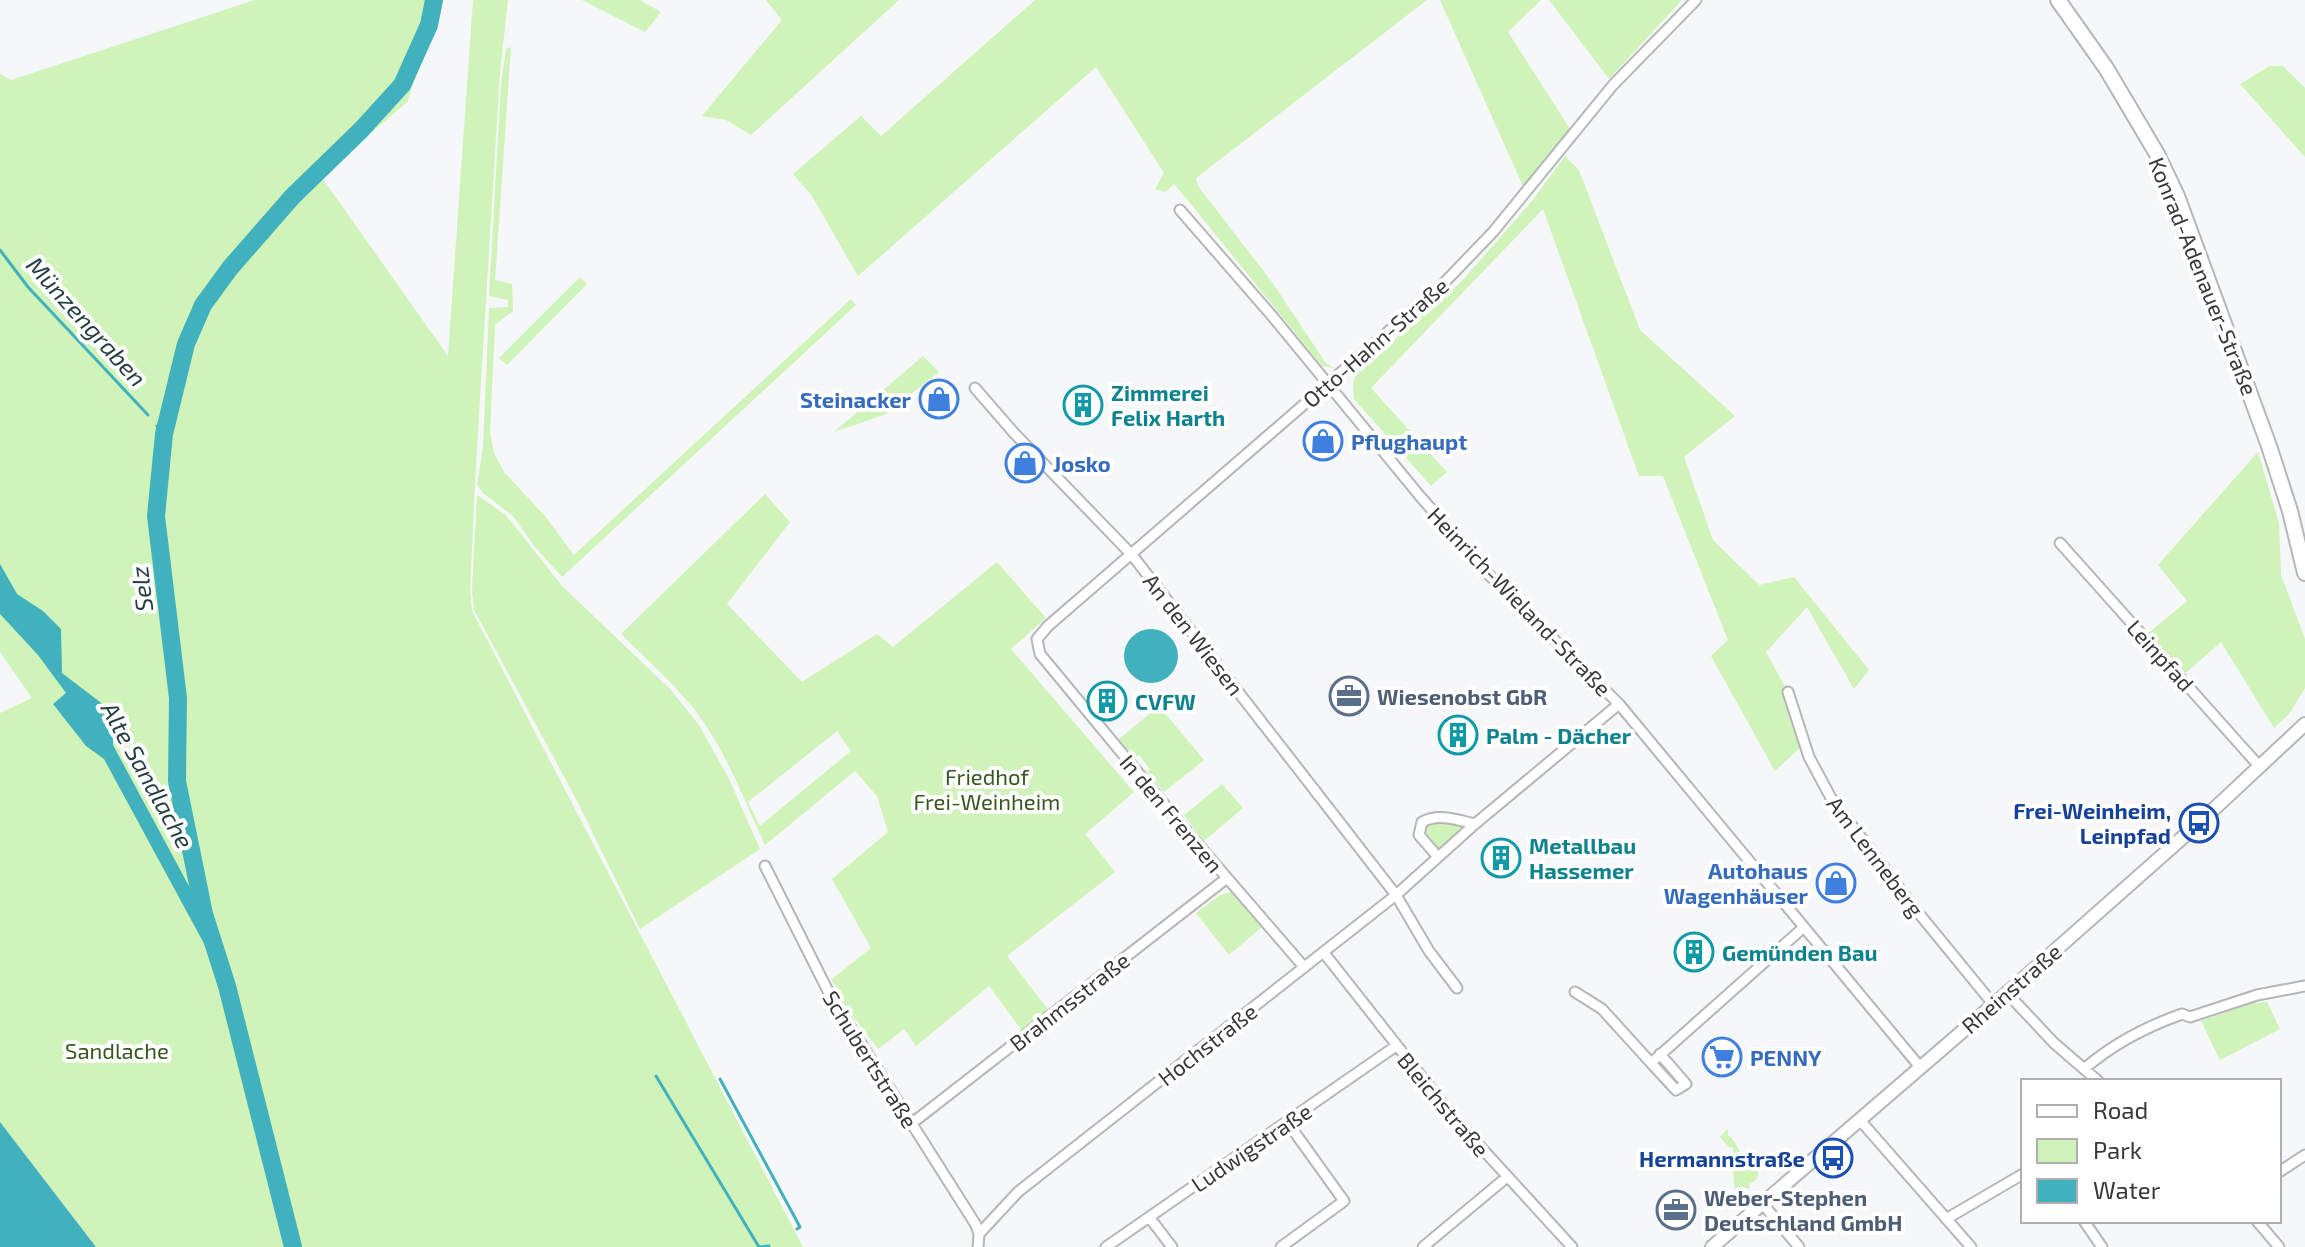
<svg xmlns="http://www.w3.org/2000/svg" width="2305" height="1247" font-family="'Exo 2',sans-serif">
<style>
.green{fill:#cff3b9;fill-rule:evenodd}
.water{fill:#42b1be}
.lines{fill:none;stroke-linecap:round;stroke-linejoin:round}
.stream{stroke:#42b1be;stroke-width:3}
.river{stroke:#42b1be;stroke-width:18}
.minor-casing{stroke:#b5b6b7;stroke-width:13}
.tertiary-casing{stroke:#b5b6b7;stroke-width:16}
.secondary-casing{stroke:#b5b6b7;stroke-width:18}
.minor{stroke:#fff;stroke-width:9}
.tertiary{stroke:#fff;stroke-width:12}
.secondary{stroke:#fff;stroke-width:14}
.labels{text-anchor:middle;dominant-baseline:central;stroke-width:8;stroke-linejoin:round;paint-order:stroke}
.street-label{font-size:22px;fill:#373838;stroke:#fff}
.culture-label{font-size:22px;font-weight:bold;fill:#0d838f;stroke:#fff;text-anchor:start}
.shop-label{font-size:22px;font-weight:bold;fill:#366cbe;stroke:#fff;text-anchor:start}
.service-label{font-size:22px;font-weight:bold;fill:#4e5e75;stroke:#fff;text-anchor:start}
.park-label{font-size:22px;fill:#36571d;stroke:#fff}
.transit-label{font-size:22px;font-weight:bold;fill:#164399;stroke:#fff;text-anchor:end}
.water-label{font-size:24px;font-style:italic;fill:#253e41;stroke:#fff}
</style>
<rect width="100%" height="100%" fill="#f6f7f8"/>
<path class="green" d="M255,0H443L407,102L355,147L318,172L448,356L473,0H508L500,72L476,464L470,589L472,611L803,1247H96L0,1122V713L32,698L0,652V74L11,80Z
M582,0H640L661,12L645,32Z
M766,0H899L751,135L726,120L702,116L782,20Z
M1035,0H1427L1196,178L1198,186L1272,282L1325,362L1333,368L1322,366L1181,192L1174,184L1165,192L1155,189L1164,173L1096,67L858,276L812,196L793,174L861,116L881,136Z
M1440,0H1541L1508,32L1572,132L1525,191Z
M1549,0H1682L1609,79Z
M511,47L495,280L512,284L513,311L495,325L490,433L494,453L504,472L545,516L574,555L851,299L856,305L562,577L535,547L513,516L483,493L477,485L483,447L489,308L508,307V300L489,296L501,84L506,49Z
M2270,66H2283L2305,88V157L2240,84Z
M1565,156L1579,170L1640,330L1735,416L1684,457L1713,540L1759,585L1794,577L1869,670L1854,689L1807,607L1766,652L1788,692L1805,743L1775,771L1711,656L1728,640L1663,476H1639L1543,209L1371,388L1447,472L1431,486L1354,399L1353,383L1357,372L1461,282L1532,201Z
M580,277L587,284L507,365L499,358Z
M923,356L939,372L886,414L834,432Z
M2258,452L2279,523L2281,575L2305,639V688L2289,714L2274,728L2221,642L2181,677L2145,636L2187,601L2158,565Z
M765,494L790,522L727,604L802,682L877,634L893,647L997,562L1046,618L1011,649L1134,792L1085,834L1115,872L1007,956L1050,1012L1023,1032L989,986L916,1046L904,1029L878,1049L836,993L839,990L831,980L871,948L832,879L888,832L877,796L855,771L765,845C746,805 730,761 705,724C682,690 650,663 621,634ZM837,731L851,751L760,826L748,802Z
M477,495L506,515L562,586L670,689L699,725L729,779L760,849L640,929L574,795L474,610L472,590Z
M1159,706L1204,760L1164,792L1147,772L1150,769L1139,755L1135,758L1119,739Z
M1222,784L1243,808L1204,841L1184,815Z
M1435,822L1458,823L1464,829L1440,850L1426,837L1424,831L1428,824Z
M1231,892L1262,927L1229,955L1196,913L1220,895Z
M2267,1002L2280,1029L2220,1060L2201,1021L2252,1003Z
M1728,1128V1135C1744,1149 1736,1159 1758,1170C1759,1177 1756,1182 1749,1184L1750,1188L1737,1190V1197L1702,1199L1701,1195L1735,1193L1733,1169H1723L1721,1164L1734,1156L1733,1147L1730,1148L1720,1137Z"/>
<path class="water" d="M0,564L17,594L43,611L61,629L62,673L113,712V745L204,914L227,986L104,759L86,746L53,704L66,693L38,655L0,614Z
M1124 656a27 27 0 1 1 54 0a27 27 0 1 1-54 0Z
M0,1122L96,1247H0Z"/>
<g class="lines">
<path class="stream" d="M0,250L28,287L148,415
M157,426L164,434
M656,1076L759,1247
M720,1079L800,1227L797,1229
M760,1247L769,1246"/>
<path class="river" d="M293,1247L227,986L204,914L177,781L178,698L156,516L164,434L186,344L203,305L230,268L292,197L361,130L402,85L429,25L434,0"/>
<defs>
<path id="minor" d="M1180,210L1273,317L1419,495L1485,571L1619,704L1920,1067
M975,388L1014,433L1132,555L1396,895L1429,951L1457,988
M2060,543L2260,767
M1788,692L1809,757L1831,798L1912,905L1993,1004
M1438,857L1419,835L1422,822C1439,813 1458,820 1475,824
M765,866L829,993L976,1225L979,1234L978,1247
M1324,953L1455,1119L1572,1247
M1304,967L1178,821L1040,654L1037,639L1048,626L1442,285L1493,232L1613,85L1696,0
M1575,992L1602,1009L1651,1063L1804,927
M2007,993L2054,1043L2098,1081
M1651,1063L1676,1090L1686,1084L1660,1054
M2084,1069C2114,1043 2145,1027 2182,1014L2190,1017L2257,995L2305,986
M1859,1119L1971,1247
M911,1124L1227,878
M2279,1172L2305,1155
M1762,1203L1799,1247
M1149,1217L1172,1247
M1946,1219L2023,1174
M2084,1221L2102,1247
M2257,1221L2279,1247
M979,1234L1018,1192L1396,895L1475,824L1619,704
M1106,1247L1396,1046
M1281,1247L1344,1201L1288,1123
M1423,1247L1507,1177"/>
<path id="tertiary" d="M1712,1247L2007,993L2199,823L2305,724"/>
<path id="secondary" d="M2058,0L2106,68L2157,154L2177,196L2269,446L2290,511L2305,573"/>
</defs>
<use href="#minor" class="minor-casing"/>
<use href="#tertiary" class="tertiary-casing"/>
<use href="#secondary" class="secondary-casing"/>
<use href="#minor" class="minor"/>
<use href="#tertiary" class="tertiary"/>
<use href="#secondary" class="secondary"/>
</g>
<defs>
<symbol id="shop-ring" viewBox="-11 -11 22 22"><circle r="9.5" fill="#fff" stroke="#3f7fe0" stroke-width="1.5"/><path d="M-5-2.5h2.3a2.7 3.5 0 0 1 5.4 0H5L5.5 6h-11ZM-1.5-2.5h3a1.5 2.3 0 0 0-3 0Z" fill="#3f7fe0"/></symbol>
<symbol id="building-ring" viewBox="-11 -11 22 22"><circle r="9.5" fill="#fff" stroke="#0f9aa8" stroke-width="1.5"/><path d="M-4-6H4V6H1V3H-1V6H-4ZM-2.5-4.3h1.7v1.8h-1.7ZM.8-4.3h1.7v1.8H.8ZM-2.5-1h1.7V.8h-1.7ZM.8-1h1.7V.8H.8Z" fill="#0f9aa8"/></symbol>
<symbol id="office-ring" viewBox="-11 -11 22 22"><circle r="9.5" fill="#fff" stroke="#5c6f8a" stroke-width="1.5"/><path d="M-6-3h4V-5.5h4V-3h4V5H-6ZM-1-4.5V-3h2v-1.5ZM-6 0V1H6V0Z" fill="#5c6f8a"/></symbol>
<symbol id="bus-ring" viewBox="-11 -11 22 22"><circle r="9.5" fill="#fff" stroke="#1a4fb4" stroke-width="1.5"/><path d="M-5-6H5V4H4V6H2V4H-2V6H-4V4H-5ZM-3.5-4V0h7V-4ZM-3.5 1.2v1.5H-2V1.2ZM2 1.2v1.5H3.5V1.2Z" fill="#1a4fb4"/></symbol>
<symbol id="supermarket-ring" viewBox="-11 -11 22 22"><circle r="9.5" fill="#fff" stroke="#3f7fe0" stroke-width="1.5"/><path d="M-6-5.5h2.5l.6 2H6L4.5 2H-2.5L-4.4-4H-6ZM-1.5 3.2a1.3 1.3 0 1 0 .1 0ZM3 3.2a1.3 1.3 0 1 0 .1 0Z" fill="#3f7fe0"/></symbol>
</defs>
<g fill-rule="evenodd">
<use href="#shop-ring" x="917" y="377" width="44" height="44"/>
<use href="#building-ring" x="1061" y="383" width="44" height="44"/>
<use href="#shop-ring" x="1301" y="419" width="44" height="44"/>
<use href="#shop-ring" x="1003" y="441" width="44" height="44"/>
<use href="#office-ring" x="1327" y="674" width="44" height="44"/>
<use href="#building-ring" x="1085" y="679" width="44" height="44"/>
<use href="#building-ring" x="1436" y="713" width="44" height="44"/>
<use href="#bus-ring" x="2177" y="801" width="44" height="44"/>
<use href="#building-ring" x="1479" y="836" width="44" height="44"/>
<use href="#shop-ring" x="1814" y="861" width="44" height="44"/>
<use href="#building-ring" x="1672" y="930" width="44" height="44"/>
<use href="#supermarket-ring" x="1700" y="1035" width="44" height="44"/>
<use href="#bus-ring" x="1811" y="1136" width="44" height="44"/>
<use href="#office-ring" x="1654" y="1188" width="44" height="44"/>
</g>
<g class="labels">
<g class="street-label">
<text transform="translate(2204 276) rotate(68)">Konrad-Adenauer-Straße</text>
<text transform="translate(1375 342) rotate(-41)">Otto-Hahn-Straße</text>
<text transform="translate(1520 601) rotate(46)">Heinrich-Wieland-Straße</text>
<text transform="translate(1194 634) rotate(52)">An den Wiesen</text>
<text transform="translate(2161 655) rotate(48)">Leinpfad</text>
<text transform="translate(1172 813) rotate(50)">In den Frenzen</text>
<text transform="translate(1876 856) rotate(53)">Am Lenneberg</text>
<text transform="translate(2011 988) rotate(-41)">Rheinstraße</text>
<text transform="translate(1069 1001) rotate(-38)">Brahmsstraße</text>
<text transform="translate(1207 1044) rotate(-38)">Hochstraße</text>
<text transform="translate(871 1059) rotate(58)">Schubertstraße</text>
<text transform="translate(1444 1104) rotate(50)">Bleichstraße</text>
<text transform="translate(1251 1147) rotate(-34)">Ludwigstraße</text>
</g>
<g class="culture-label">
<text x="1111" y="392">Zimmerei<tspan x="1111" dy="25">Felix Harth</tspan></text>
<text x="1135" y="701">CVFW</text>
<text x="1486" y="735">Palm - Dächer</text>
<text x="1529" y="845">Metallbau<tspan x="1529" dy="25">Hassemer</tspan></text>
<text x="1722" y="952">Gemünden Bau</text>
</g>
<g class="shop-label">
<text x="911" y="399" text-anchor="end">Steinacker</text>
<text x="1351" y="441">Pflughaupt</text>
<text x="1053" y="463">Josko</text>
<text x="1808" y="870" text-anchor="end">Autohaus<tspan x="1808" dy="25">Wagenhäuser</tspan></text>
<text x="1750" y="1057">PENNY</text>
</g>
<g class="service-label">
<text x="1377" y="696">Wiesenobst GbR</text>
<text x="1704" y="1197">Weber-Stephen<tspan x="1704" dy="25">Deutschland GmbH</tspan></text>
</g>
<g class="park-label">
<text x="987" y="776">Friedhof<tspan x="987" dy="25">Frei-Weinheim</tspan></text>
<text x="117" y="1050">Sandlache</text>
</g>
<g class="transit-label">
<text x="2171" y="810">Frei-Weinheim,<tspan x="2171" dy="25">Leinpfad</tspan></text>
<text x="1805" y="1158">Hermannstraße</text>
</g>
<g class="water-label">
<text transform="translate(87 321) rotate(48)">Münzengraben</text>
<text transform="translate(141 589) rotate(-97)">Selz</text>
<text transform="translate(148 775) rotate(61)">Alte Sandlache</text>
</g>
</g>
<rect x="2021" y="1079" width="260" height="144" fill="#ffffff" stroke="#afafaf" stroke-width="2"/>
<rect x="2037" y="1105" width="40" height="12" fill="#ffffff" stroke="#afafaf" stroke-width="2"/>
<text x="2093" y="1119" font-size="24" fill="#373838">Road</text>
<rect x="2037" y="1139" width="40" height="24" fill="#cff3b9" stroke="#afafaf" stroke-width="2"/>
<text x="2093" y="1159" font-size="24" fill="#373838">Park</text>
<rect x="2037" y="1179" width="40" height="24" fill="#42b1be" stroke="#afafaf" stroke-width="2"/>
<text x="2093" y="1199" font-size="24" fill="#373838">Water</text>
</svg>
